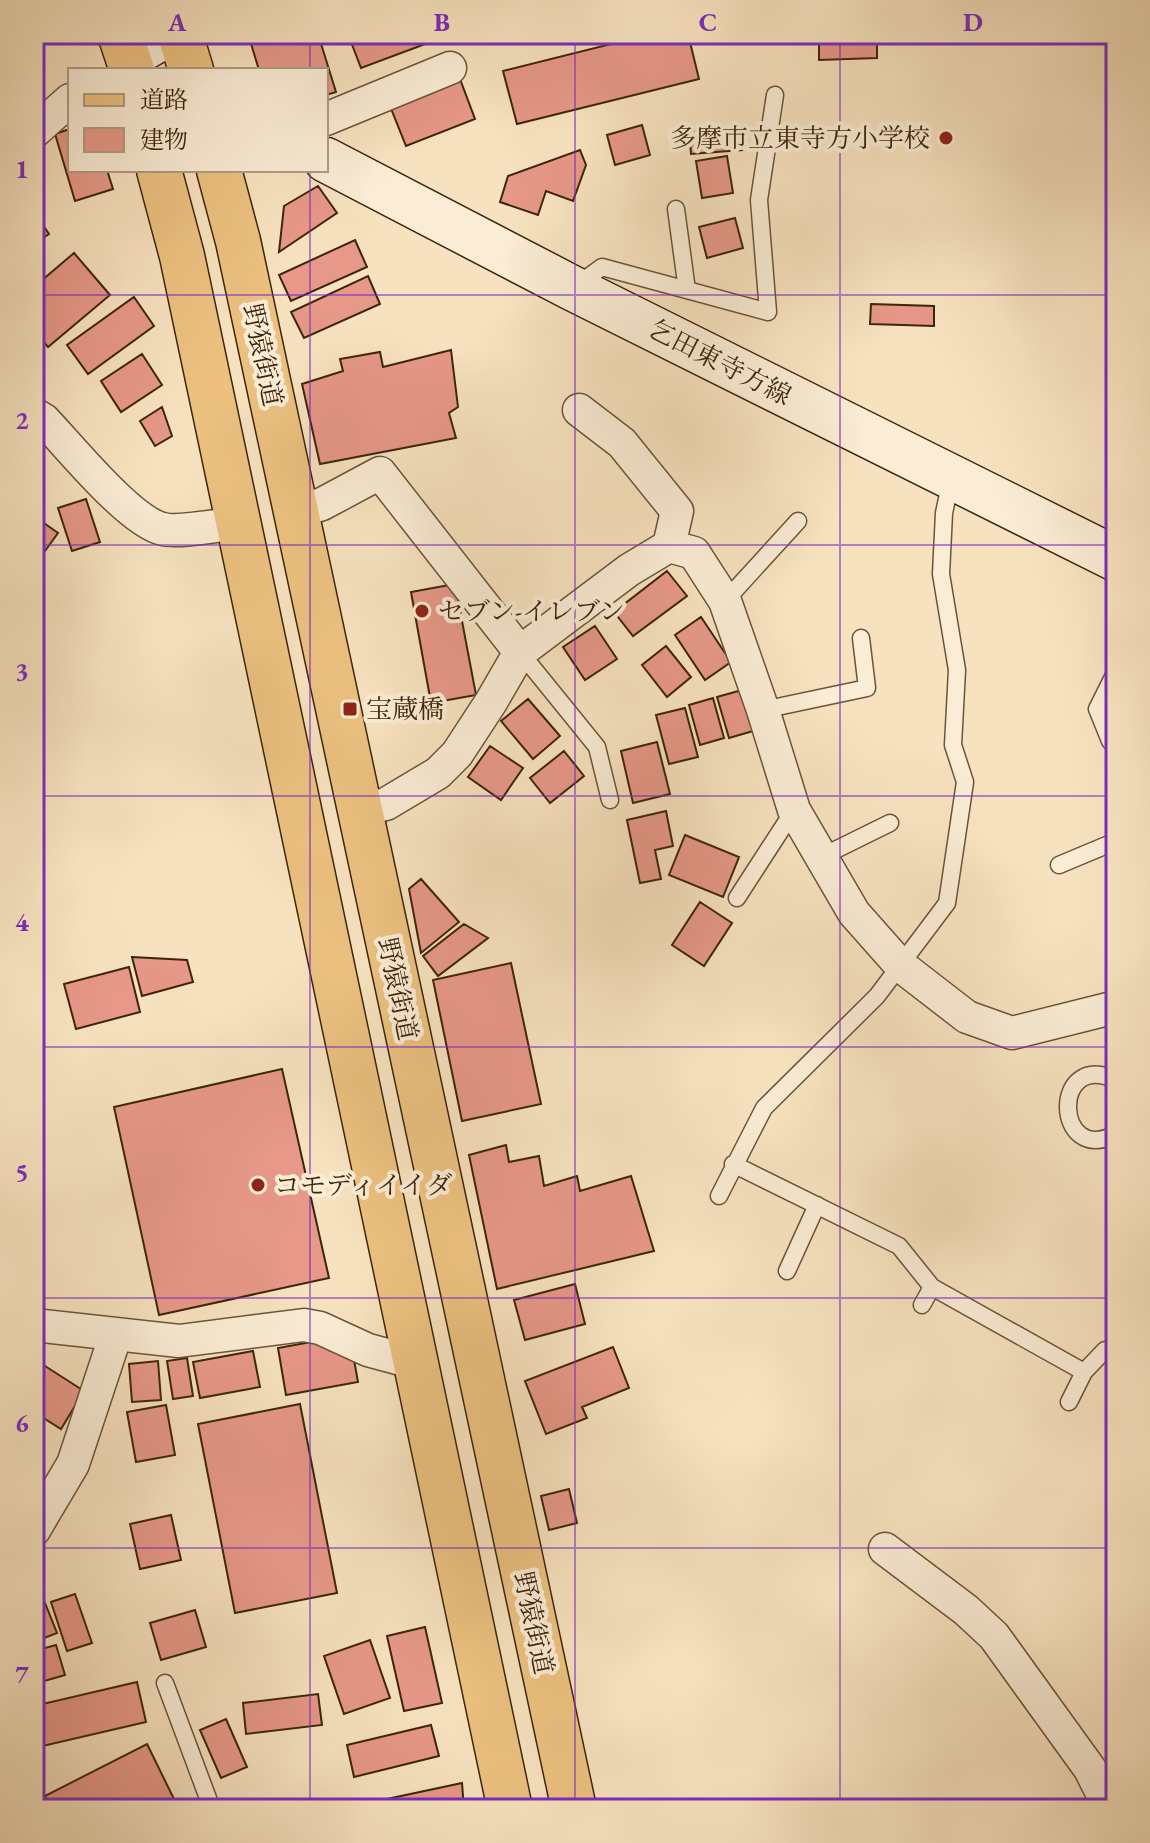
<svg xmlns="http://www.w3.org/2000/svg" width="1150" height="1843" font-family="'EB Garamond','Noto Serif JP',serif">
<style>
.building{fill:#e79888;stroke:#3c250b;stroke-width:2}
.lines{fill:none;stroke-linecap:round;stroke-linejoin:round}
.lane-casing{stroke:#6b5438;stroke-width:19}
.street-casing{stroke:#6b5438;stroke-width:35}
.secondary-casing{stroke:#3c250b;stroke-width:47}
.primary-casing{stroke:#3c250b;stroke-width:47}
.lane{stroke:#faecd5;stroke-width:16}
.street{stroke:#faecd5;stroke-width:32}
.secondary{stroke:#faecd5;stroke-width:44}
.primary{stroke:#ecc180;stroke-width:44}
.grid{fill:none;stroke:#7b2cbf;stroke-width:2;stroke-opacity:0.55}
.poi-dot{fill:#8f2418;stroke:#faecd5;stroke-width:3}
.labels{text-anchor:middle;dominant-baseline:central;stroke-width:8;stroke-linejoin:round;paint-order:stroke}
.poi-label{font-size:26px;fill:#3c250b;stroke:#faecd5;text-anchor:start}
.street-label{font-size:26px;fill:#3c250b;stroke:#faecd5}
.neatline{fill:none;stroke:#7b2cbf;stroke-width:3}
.grid-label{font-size:26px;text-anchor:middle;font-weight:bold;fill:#7b2cbf}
</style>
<rect width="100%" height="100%" fill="#f7e2bf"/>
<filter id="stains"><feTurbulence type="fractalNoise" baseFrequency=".0025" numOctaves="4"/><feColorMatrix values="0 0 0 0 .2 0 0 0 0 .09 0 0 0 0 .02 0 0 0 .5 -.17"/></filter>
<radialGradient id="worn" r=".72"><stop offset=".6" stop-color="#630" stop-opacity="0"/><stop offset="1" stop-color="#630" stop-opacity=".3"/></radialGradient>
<path class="building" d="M248,34H318L336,92L326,95V70H259Z
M348,34H452L361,68Z
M651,34H688L699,79L517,124L503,71Z
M819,34H877V58L819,60Z
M460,79L475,119L406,146L390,106Z
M642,125L650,155L615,165L607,135Z
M739,125L742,150L691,154L689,130Z
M70,129V170H107L113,189L75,201L55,134Z
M580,150L586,165L573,201L546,191L538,215L500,202L508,176Z
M727,156L733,193L702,198L696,161Z
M318,186L337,213L279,252L284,206Z
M34,212L49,234L34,244Z
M735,218L743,248L707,258L699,227Z
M355,240L367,267L291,301L279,275Z
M74,253L110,295L48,347L34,331V287Z
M368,276L380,304L304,338L291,312Z
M134,297L154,326L88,374L67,345Z
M871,304L934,306V326L870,324Z
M451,350L458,407L449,413L456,438L320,464L302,384L343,371L340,359L380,352L383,367Z
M142,354L162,385L121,412L101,381Z
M162,407L172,436L155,446L140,421Z
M86,499L100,542L72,551L58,508Z
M34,516L58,533L40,558L34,554Z
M667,571L687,596L633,636L614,612Z
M455,584L476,695L431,703L411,592Z
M701,617L731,662L705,680L675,635Z
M595,626L617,659L585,680L563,647Z
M666,646L691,677L667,697L642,665Z
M742,690L753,731L729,738L717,697Z
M713,698L724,738L700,745L689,705Z
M528,699L560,736L533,759L501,721Z
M685,708L698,757L669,764L656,715Z
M657,742L670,794L633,803L621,751Z
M490,746L523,768L501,800L468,777Z
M564,751L584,776L550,803L530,778Z
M666,811L673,846L655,850L661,879L640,883L627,820Z
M685,835L739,857L723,897L669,875Z
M421,879L459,922L421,953L409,889Z
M700,902L732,923L704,966L672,945Z
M464,924L488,938L438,976L423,956Z
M132,957L187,960L193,982L142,996Z
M511,963L541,1104L462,1121L433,980Z
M129,967L140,1012L76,1029L64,984Z
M282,1069L329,1278L159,1315L114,1107Z
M506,1145L509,1162L539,1156L544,1186L577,1176L580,1191L631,1176L654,1251L497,1289L469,1155Z
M575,1284L585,1324L525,1340L514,1300Z
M311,1342L353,1354L358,1382L286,1395L278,1348Z
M613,1347L629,1388L582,1407L587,1418L546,1434L525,1381Z
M253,1351L260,1387L200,1398L193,1362Z
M187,1358L193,1396L173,1399L167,1361Z
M34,1359L84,1391L61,1429L34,1412Z
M158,1361L161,1400L132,1402L129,1364Z
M300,1404L337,1593L235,1613L198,1424Z
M166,1405L175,1455L136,1462L127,1412Z
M569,1489L577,1523L549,1530L541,1496Z
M171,1515L181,1560L140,1569L130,1524Z
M41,1593L57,1633L34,1642V1596Z
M75,1594L92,1643L67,1651L51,1602Z
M195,1610L206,1647L161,1660L150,1623Z
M425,1627L442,1703L404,1711L387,1636Z
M370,1640L390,1698L344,1714L324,1656Z
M56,1645L65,1675L34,1684V1651Z
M137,1682L146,1722L34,1748V1706Z
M318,1694L322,1725L246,1734L243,1703Z
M226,1719L247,1767L221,1778L200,1730Z
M431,1725L439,1756L354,1777L347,1745Z
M147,1744L174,1799L154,1809H51L45,1796Z
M462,1783L464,1809H355L354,1806Z"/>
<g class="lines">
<defs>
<path id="lane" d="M576,286L602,267L687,290L676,209
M687,290L768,312L759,200L775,95
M725,601L798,521
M520,652L597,747L610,800
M763,710L867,688L861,638
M1110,741L1097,709L1116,671
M823,856L890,823
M1059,865L1114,842L1116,848
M737,898L794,810
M1116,1080C1050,1049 1054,1167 1116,1134
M733,1164L899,1246L932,1287L1084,1372L1069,1402
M719,1196L764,1108L877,996L947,903L965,782L953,745L957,670L941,574L944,513L951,480
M787,1271L817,1205
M922,1305L932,1287
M1084,1372L1105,1350
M165,1683L212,1809"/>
<path id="street" d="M326,119L450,68
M34,132L70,100
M579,410L622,443L677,511L669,546
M34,414L44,420C69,446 130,522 163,529C177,533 221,525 238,523
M297,512L322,504L380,473L520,652
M360,810L386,804L438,773L457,754L491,702L520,652L629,570L669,546L694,553L725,601L763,710L794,810L854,913L901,966L967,1017L1012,1033L1116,1007
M34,1325L179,1341L304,1325L320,1328L368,1350L416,1363
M34,1530L73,1464L116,1334
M885,1549L966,1610L994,1636L1090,1769L1110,1809"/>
<path id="secondary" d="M128,57L168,34
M326,160L572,288L1116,559"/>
<path id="primary" d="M120,34L132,70
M180,34L191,70
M159,170L182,256L510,1809
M219,170L238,241L574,1809"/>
</defs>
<use href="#lane" class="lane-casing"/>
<use href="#street" class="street-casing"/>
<use href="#secondary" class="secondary-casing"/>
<use href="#primary" class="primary-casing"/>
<use href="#lane" class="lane"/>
<use href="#street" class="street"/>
<use href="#secondary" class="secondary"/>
<use href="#primary" class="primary"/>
</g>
<path class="grid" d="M310,34V70M575,34V1809M840,34V1809M310,170V1809M34,295H1116M34,545H1116M34,796H1116M34,1047H1116M34,1298H1116M34,1548H1116"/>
<g class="poi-dot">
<circle cx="946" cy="138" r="8"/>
<circle cx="422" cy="611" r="8"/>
<rect x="342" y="701" width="16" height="16" rx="4"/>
<circle cx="258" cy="1185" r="8"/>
</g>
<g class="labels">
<g class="poi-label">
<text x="930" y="138" text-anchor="end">多摩市立東寺方小学校</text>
<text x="438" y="611">セブン-イレブン</text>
<text x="366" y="709">宝蔵橋</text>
<text x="274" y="1185">コモディイイダ</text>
</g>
<g class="street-label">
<text transform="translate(263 355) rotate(78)">野猿街道</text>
<text transform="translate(720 362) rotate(27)">乞田東寺方線</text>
<text transform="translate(398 989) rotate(78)">野猿街道</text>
<text transform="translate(534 1623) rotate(78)">野猿街道</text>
</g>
</g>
<rect width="1150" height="1843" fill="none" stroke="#f7e2bf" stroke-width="88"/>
<rect x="68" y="68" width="260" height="104" fill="#faecd5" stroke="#ae9c84" stroke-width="2"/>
<rect x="84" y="94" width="40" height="12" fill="#ecc180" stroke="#ae9c84" stroke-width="2"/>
<text x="140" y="108" font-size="24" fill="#3c250b">道路</text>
<rect x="84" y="128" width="40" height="24" fill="#e79888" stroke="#ae9c84" stroke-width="2"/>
<text x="140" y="148" font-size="24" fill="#3c250b">建物</text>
<rect x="44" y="44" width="1062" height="1755" class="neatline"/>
<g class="grid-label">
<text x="177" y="31">A</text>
<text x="442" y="31">B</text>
<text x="708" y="31">C</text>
<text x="973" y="31">D</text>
<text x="22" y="178">1</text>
<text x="22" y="429">2</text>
<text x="22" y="680">3</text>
<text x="22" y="931">4</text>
<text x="22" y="1181">5</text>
<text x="22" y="1432">6</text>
<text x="22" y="1683">7</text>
</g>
<rect width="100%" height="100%" filter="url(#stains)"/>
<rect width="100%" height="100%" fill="url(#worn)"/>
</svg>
